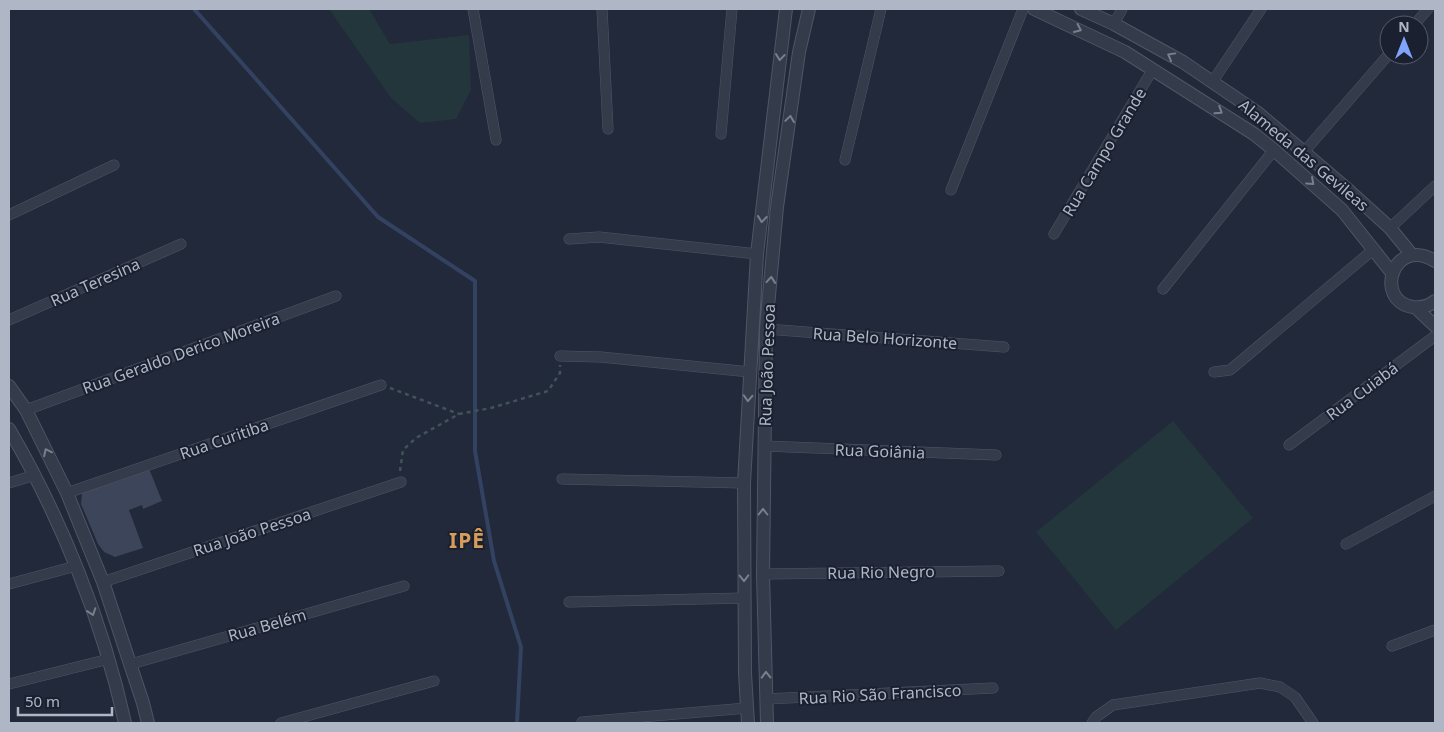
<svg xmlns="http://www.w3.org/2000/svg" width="1444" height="732" font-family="'Noto Sans',sans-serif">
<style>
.green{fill:#23363b}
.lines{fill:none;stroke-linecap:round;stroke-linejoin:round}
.stream{stroke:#344262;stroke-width:4}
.building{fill:#3c455a}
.minor-casing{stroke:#4f5665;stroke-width:11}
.tertiary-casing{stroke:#4f5665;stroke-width:14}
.path{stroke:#405358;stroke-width:2.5;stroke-dasharray:4 4;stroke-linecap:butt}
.minor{stroke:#343b4a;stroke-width:10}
.tertiary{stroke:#343b4a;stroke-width:12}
.oneway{stroke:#787f8e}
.labels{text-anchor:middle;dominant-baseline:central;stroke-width:4;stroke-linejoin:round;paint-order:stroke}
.street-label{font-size:16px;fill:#afb6c6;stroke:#1a202f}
.district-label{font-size:21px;font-weight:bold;letter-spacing:1px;fill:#d69c5a;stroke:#1a202f}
</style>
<rect width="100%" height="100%" fill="#21293a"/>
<path class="green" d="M329,9H369L390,44L469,35L471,90L456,119L420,123L391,98Z
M1173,421L1253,518L1116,630L1036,532Z"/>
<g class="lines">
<path class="stream" d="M194,9L378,217L475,281V451L494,561L521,647L517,723"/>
</g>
<path class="building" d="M148,466L162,501L143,509L142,505L129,510L143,548L115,557L104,552L98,544L81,504L82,493L87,489Z"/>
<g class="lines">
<defs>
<path id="minor" d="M473,9L496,140
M602,9L608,129
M1114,24L1122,9
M1414,25L1428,9
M1213,81L1261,9
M721,134L732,9
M1304,152L1389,54
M845,160L881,9
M951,190L1023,9
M9,215L114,165
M1390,228L1435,186
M1054,234L1153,69
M569,239L599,237L757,254
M1163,289L1274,150
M9,320L181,244
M766,329L1004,347
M560,356L601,357L750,372
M1214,372L1230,370L1374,249
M26,410L336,296
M1289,445L1435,336
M764,446L996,455
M562,479L744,483
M9,483L35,475
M67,493L381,385
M1346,544L1435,496
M763,574L999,571
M103,582L401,482
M9,584L76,566
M569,602L744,598
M1392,646L1435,630
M131,664L404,586
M9,684L109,659
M766,699L993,688
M582,722L747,708
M281,723L434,681
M1092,723L1096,717L1113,705L1260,683L1280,687L1295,697L1313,723"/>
<path id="tertiary" d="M1034,9L1125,52L1254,134L1274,150L1342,210L1392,273
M1081,9L1114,24L1183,62L1258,113L1346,188L1390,228L1412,255
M1435,261C1393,235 1373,301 1413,307C1422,308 1429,306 1435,301
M1416,308L1435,326
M9,386L26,410L67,493L103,582L143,703L148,723
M9,429C61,518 103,622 125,723
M748,723L745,673L744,483L757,254L786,9
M767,723L763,574L766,329L777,207L799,52L809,9"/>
</defs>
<use href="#minor" class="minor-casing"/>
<use href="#tertiary" class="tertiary-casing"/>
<path class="path" d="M390,388L459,414
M400,471L403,450L416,438L459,414L491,408L548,391L560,373V365"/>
<use href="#minor" class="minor"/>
<use href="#tertiary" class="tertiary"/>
</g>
<defs><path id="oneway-chevron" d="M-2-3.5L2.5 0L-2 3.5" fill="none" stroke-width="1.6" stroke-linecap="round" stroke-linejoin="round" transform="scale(1.25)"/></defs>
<g class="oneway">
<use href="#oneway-chevron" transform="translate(1078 29) rotate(25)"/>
<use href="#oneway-chevron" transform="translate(1171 56) rotate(-151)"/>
<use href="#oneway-chevron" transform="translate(780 57) rotate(97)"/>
<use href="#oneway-chevron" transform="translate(1219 111) rotate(33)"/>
<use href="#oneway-chevron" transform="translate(790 119) rotate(-82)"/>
<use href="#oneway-chevron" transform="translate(1311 182) rotate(42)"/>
<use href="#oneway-chevron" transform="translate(762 219) rotate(97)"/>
<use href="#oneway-chevron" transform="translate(771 280) rotate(-85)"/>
<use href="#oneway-chevron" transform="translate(748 398) rotate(93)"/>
<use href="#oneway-chevron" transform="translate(47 452) rotate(-116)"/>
<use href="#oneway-chevron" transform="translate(763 512) rotate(-90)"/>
<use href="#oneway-chevron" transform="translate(744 578) rotate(89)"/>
<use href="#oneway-chevron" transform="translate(92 612) rotate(71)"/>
<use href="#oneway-chevron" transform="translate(766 675) rotate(-91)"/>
</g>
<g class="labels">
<g class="street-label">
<text transform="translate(1104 152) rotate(-59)">Rua Campo Grande</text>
<text transform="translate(1304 155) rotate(40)">Alameda das Gevileas</text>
<text transform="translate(95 282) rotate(-24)">Rua Teresina</text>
<text transform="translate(885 338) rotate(4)">Rua Belo Horizonte</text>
<text transform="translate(181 353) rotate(-20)">Rua Geraldo Derico Moreira</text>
<text transform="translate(767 365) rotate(-88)">Rua João Pessoa</text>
<text transform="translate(1362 391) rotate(-37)">Rua Cuiabá</text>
<text transform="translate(224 439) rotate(-19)">Rua Curitiba</text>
<text transform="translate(880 451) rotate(2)">Rua Goiânia</text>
<text transform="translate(252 532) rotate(-18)">Rua João Pessoa</text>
<text transform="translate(881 572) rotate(-1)">Rua Rio Negro</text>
<text transform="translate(267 625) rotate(-16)">Rua Belém</text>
<text transform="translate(880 694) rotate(-3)">Rua Rio São Francisco</text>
</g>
<g class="district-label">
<text x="467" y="540">IPÊ</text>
</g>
</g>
<rect width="1444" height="732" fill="none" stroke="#afb6c6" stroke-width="20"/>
<g transform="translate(1404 40)"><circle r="24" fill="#1a202f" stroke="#565c6b"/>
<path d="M0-4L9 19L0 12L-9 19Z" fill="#80a3fb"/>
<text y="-8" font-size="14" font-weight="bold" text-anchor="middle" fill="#afb6c6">N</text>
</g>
<path d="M18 707v8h94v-8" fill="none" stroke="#afb6c6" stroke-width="2.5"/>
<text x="25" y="707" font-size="15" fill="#afb6c6" stroke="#1a202f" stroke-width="4" paint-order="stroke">50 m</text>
</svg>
